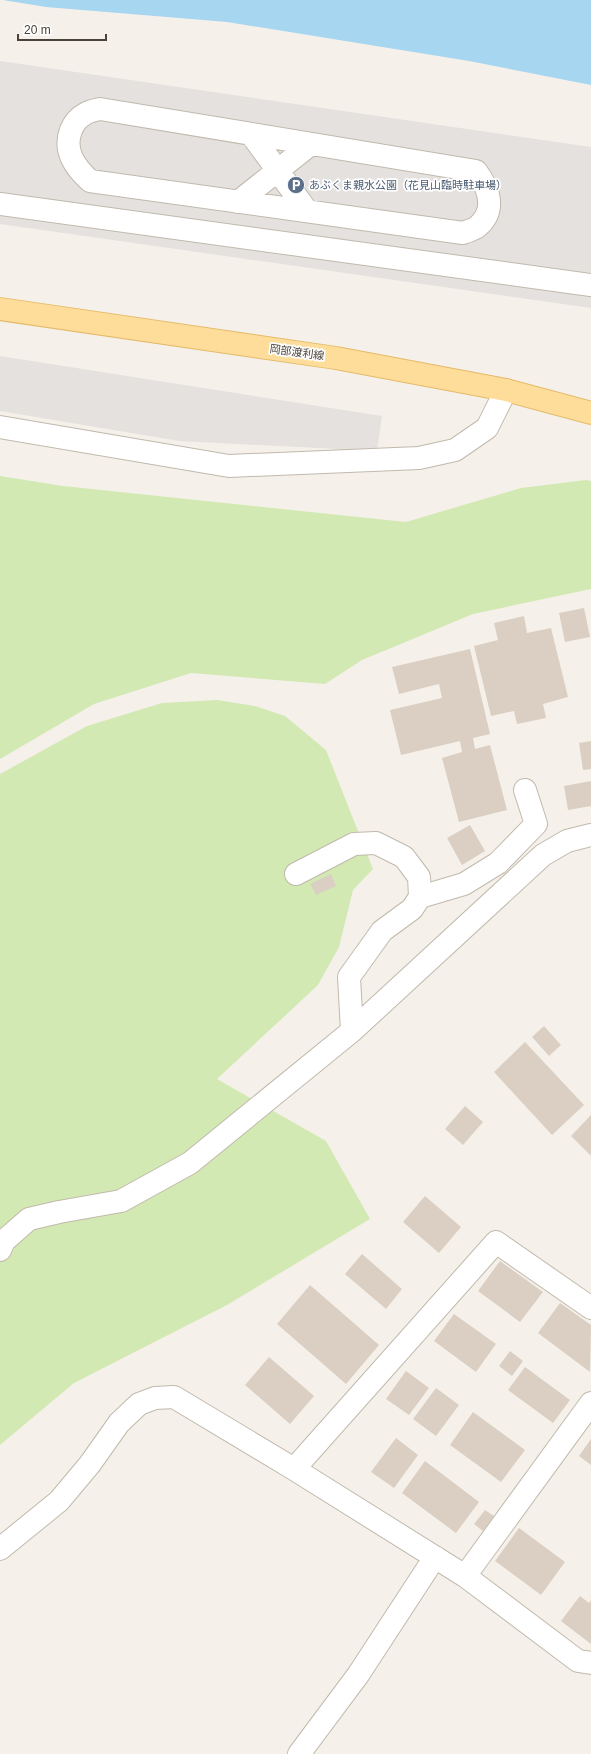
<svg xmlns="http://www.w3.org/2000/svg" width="591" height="1754" font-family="Arial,'Noto Sans JP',sans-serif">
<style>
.green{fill:#d3e9b3}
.parking{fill:#e4e1de}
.water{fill:#a7d6f1}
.building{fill:#dacfc2}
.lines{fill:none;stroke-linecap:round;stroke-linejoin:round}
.minor-casing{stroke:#c1b9ac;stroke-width:24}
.major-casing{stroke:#e4ba69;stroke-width:24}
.minor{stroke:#fff;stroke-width:22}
.major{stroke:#fedd9a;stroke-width:22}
.labels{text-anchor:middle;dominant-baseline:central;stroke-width:3.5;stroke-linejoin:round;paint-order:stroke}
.service-label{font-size:11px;fill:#4e5e75;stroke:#fff;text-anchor:start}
.street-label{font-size:11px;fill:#494238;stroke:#fff}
</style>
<rect width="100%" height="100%" fill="#f5f1ea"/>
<path class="green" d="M0,476L63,486L406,522L521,488L586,480L591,481V589L473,614L362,660L325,684L191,673L94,704L0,759Z
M217,700L255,706L285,716L326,750L373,869L353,890L339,947L318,985L217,1079L326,1141L370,1219L227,1305L74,1383L0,1445V774L87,726L162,703Z"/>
<path class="parking" d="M0,61L591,147V308L0,224Z
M0,356L382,416L377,451L179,441L0,411Z"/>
<path class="water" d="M3,0H591V85L469,61L227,22L46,7Z"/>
<path class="building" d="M584,608L590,637L565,642L559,613Z
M524,616L527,633L551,628L568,697L543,704L546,718L517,724L514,711L491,716L474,646L498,640L494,623Z
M470,649L490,734L473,738L475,749L490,745L507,810L459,822L442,758L462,752L460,741L401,755L390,710L442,698L439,684L399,694L392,667Z
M591,741V769L583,770L579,743Z
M591,781V806L568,810L564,786Z
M470,825L485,851L462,865L447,838Z
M331,874L336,886L316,895L310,884Z
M544,1026L561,1045L549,1056L532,1037Z
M525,1042L584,1105L552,1135L494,1072Z
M465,1106L483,1122L463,1145L445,1129Z
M591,1115V1156L571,1136Z
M425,1196L461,1227L439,1253L403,1222Z
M362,1254L402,1289L386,1309L345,1274Z
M500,1261L543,1292L520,1322L478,1291Z
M310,1285L379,1345L346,1384L277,1324Z
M560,1303L591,1325L590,1372L538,1333Z
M454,1314L496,1344L476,1372L434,1341Z
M510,1351L523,1361L512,1376L499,1366Z
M269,1357L314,1396L290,1424L245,1385Z
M525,1367L570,1400L553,1423L508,1390Z
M406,1371L429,1388L409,1415L386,1399Z
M436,1388L459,1405L436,1436L413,1419Z
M473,1412L525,1450L501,1482L450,1445Z
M396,1438L418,1455L394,1488L371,1472Z
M591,1439V1465L579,1456Z
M425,1461L479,1502L456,1533L402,1493Z
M485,1510L494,1516L483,1531L474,1524Z
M519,1528L565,1562L541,1595L495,1561Z
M580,1596L589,1603L591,1600V1644L561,1621Z"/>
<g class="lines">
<defs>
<path id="minor" d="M100,109L476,171C489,188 497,211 477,227C473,230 467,231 463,233L90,181C75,167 63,151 71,130C74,123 79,117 85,114C89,111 95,110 100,109Z
M251,134L307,211
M238,202L311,144
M0,204L591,285
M0,427L229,466L419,458L455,450L487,428L506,390
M296,874L354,844L376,843L404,857L419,877L420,897L412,909L382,931L349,977L352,1031
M420,897L464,884L498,863L536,824L525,790
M0,1250L4,1241L29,1219L59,1212L121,1201L190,1163L352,1031L543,855L567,841L591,835
M294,1469L496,1242L591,1308
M0,1549L59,1501L90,1464L119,1423L139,1404L155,1398L174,1397L294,1469L465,1576L578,1661L591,1663
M465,1576L591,1403
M299,1754L358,1675L435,1557"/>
<path id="major" d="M0,309L336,358L506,390L591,413"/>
</defs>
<use href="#minor" class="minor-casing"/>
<use href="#major" class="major-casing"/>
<use href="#minor" class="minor"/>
<use href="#major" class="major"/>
</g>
<defs>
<symbol id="parking-disc" viewBox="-11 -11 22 22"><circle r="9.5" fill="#5c6f8a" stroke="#fff"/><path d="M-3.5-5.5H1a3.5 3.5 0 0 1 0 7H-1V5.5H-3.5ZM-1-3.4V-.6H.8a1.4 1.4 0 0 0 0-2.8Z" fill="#fff"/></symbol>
</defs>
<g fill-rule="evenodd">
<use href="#parking-disc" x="286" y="175" width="20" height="20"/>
</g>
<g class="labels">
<g class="service-label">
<text x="309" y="185">あぶくま親水公園（花見山臨時駐車場）</text>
</g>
<g class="street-label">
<text transform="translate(297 352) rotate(8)">岡部渡利線</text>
</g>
</g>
<path d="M18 34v6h88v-6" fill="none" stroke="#494238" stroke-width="2"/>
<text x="24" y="34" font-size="12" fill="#494238" stroke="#ffffff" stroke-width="3" paint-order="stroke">20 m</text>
</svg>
